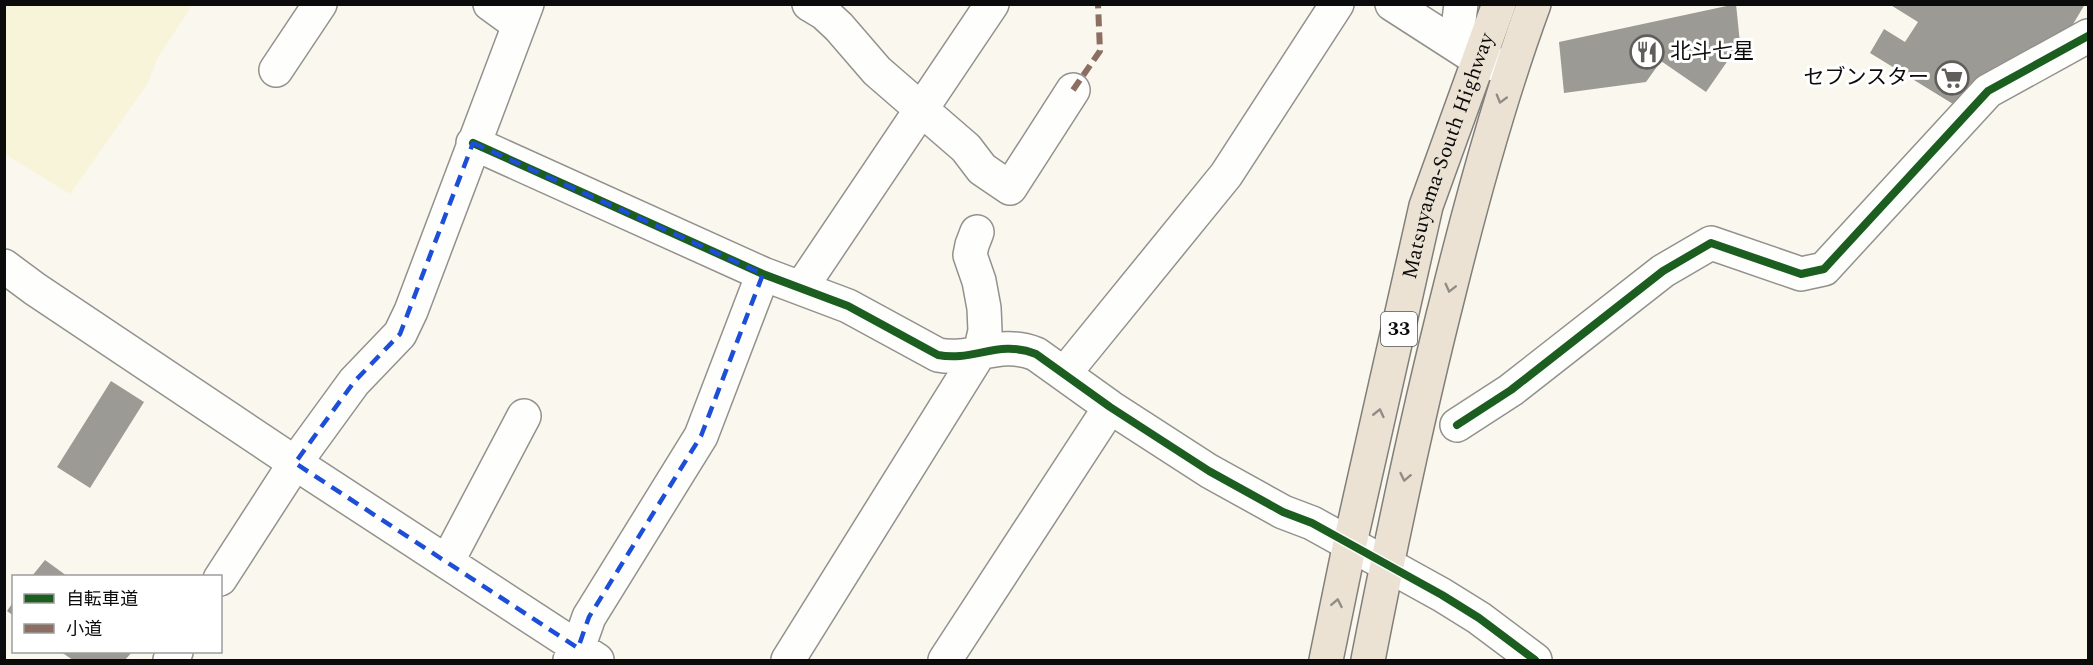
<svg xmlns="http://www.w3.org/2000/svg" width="2093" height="665" font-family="Spectral,'Noto Sans JP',serif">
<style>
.farmland{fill:#f8f4d9}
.building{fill:#9c9a94}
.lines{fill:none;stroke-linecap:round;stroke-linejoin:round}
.minor-casing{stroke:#93918d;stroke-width:36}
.trunk-casing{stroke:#807f7a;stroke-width:36}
.minor{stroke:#fefefc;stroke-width:33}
.trunk{stroke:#ebe2d4;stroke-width:33}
.quiet{stroke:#8d6e63;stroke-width:6;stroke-dasharray:12 6;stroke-linecap:butt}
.cycleway-casing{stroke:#fff;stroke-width:11}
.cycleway{stroke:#1b5e20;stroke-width:8}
.oneway{stroke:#918c84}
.marked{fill:none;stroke:#1d4ed8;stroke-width:4.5;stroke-dasharray:12 8;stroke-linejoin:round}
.labels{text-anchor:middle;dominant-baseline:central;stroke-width:6;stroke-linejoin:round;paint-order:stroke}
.shield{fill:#fff;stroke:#545454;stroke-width:1.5}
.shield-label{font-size:20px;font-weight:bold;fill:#0b0b0b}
.poi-label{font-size:21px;fill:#0b0b0b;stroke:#fff;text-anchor:start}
.street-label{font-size:21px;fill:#0b0b0b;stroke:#fff}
</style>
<rect width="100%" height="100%" fill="#faf7ee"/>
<path class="farmland" d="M4,5H192L157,59L148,83L70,194L5,154Z"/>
<path class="building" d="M1736,4L1740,43L1706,92L1661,61L1646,82L1564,93L1559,42Z
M1889,4H2085L2072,26L1953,104L1870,53L1884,29L1905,42L1918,22Z
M111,381L144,402L90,488L57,467Z
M45,560L67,576H32Z
M14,601V616L7,611Z
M61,652H132L125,660H73Z"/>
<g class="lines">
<defs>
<path id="minor" d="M490,4L519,25
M809,4L824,13L839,27L877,71L966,148L982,169L1010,188L1073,90
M1392,4L1479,60L1506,67
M1456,45L1461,4
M276,70L320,4
M473,143L763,274L848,306L938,355C973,362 999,339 1036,354L1110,407L1209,471L1283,512L1312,523L1442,595L1479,618L1535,660
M4,266L35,289L295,463L597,660
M801,288L992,4
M1064,374L1226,175L1337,4
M1457,425L1511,390L1663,271L1711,243L1801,274L1824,269L1988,91L2088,36
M447,562L524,416
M220,579L295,463L354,382L400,334L411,311L527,4
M170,660L176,652
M570,660L578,648L589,617L701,436L763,274
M788,660L980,352L985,331L984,308L979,281L970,255L972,245L977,232
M945,660L1110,407"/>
<g id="trunk">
<path id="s1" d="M1326,660L1350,543L1426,206L1499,4"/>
<path d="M1368,660C1392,537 1418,414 1449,292C1473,195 1499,99 1534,4"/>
</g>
</defs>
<use href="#minor" class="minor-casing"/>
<use href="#trunk" class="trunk-casing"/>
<use href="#minor" class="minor"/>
<use href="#trunk" class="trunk"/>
<path class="quiet" d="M1073,90L1100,51L1098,4"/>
<defs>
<path id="cycleway" d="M473,143L763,274L848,306L938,355C973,362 999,339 1036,354L1110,407L1209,471L1283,512L1312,523L1442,595L1479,618L1535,660
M1457,425L1511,390L1663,271L1711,243L1801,274L1824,269L1988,91L2088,36"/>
</defs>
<use href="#cycleway" class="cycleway-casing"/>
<use href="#cycleway" class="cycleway"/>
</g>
<defs><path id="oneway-chevron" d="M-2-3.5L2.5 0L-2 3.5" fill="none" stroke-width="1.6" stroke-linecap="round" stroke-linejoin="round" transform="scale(1.5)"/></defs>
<g class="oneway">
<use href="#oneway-chevron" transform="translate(1501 99) rotate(106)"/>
<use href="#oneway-chevron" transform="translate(1450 288) rotate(104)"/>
<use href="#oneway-chevron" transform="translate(1379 413) rotate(-77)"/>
<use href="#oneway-chevron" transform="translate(1405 477) rotate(102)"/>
<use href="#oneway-chevron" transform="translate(1337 603) rotate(-79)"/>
</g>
<path class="marked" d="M473,143L763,274L701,436L589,617L578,648L295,463L354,382L400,334Z"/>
<defs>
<symbol id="restaurant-ring" viewBox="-11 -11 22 22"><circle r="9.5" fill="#fff" stroke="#5f5e5a" stroke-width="1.5"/><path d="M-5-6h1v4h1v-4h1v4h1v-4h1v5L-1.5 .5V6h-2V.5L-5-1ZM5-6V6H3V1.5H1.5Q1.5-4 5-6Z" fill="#5f5e5a"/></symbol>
<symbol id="supermarket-ring" viewBox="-11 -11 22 22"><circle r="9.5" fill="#fff" stroke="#5f5e5a" stroke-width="1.5"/><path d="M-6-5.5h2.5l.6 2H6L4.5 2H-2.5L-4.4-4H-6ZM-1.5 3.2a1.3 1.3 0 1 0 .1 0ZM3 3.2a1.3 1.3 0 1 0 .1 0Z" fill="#5f5e5a"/></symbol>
</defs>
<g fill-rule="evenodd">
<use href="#restaurant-ring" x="1628" y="33" width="38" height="38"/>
<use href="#supermarket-ring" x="1933" y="59" width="38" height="38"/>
</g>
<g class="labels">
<rect class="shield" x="1381" y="312" width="36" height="34" rx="4.5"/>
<g class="shield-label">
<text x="1399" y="329">33</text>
</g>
<g class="poi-label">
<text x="1670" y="52">北斗七星</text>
<text x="1929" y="78" text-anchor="end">セブンスター</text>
</g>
<g class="street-label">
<text stroke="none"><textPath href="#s1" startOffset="519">Matsuyama-South Highway</textPath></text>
</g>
</g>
<rect width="2093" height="665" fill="none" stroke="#0b0b0b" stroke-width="12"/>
<rect x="12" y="575" width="210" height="78" fill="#ffffff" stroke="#9d9d9d" stroke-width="1.5"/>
<rect x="24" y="594" width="30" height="9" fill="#1b5e20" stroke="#9d9d9d" stroke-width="1.5"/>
<text x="66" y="605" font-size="18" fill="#0b0b0b">自転車道</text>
<rect x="24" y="624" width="30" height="9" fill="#8d6e63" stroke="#9d9d9d" stroke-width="1.5"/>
<text x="66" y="635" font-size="18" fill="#0b0b0b">小道</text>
</svg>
